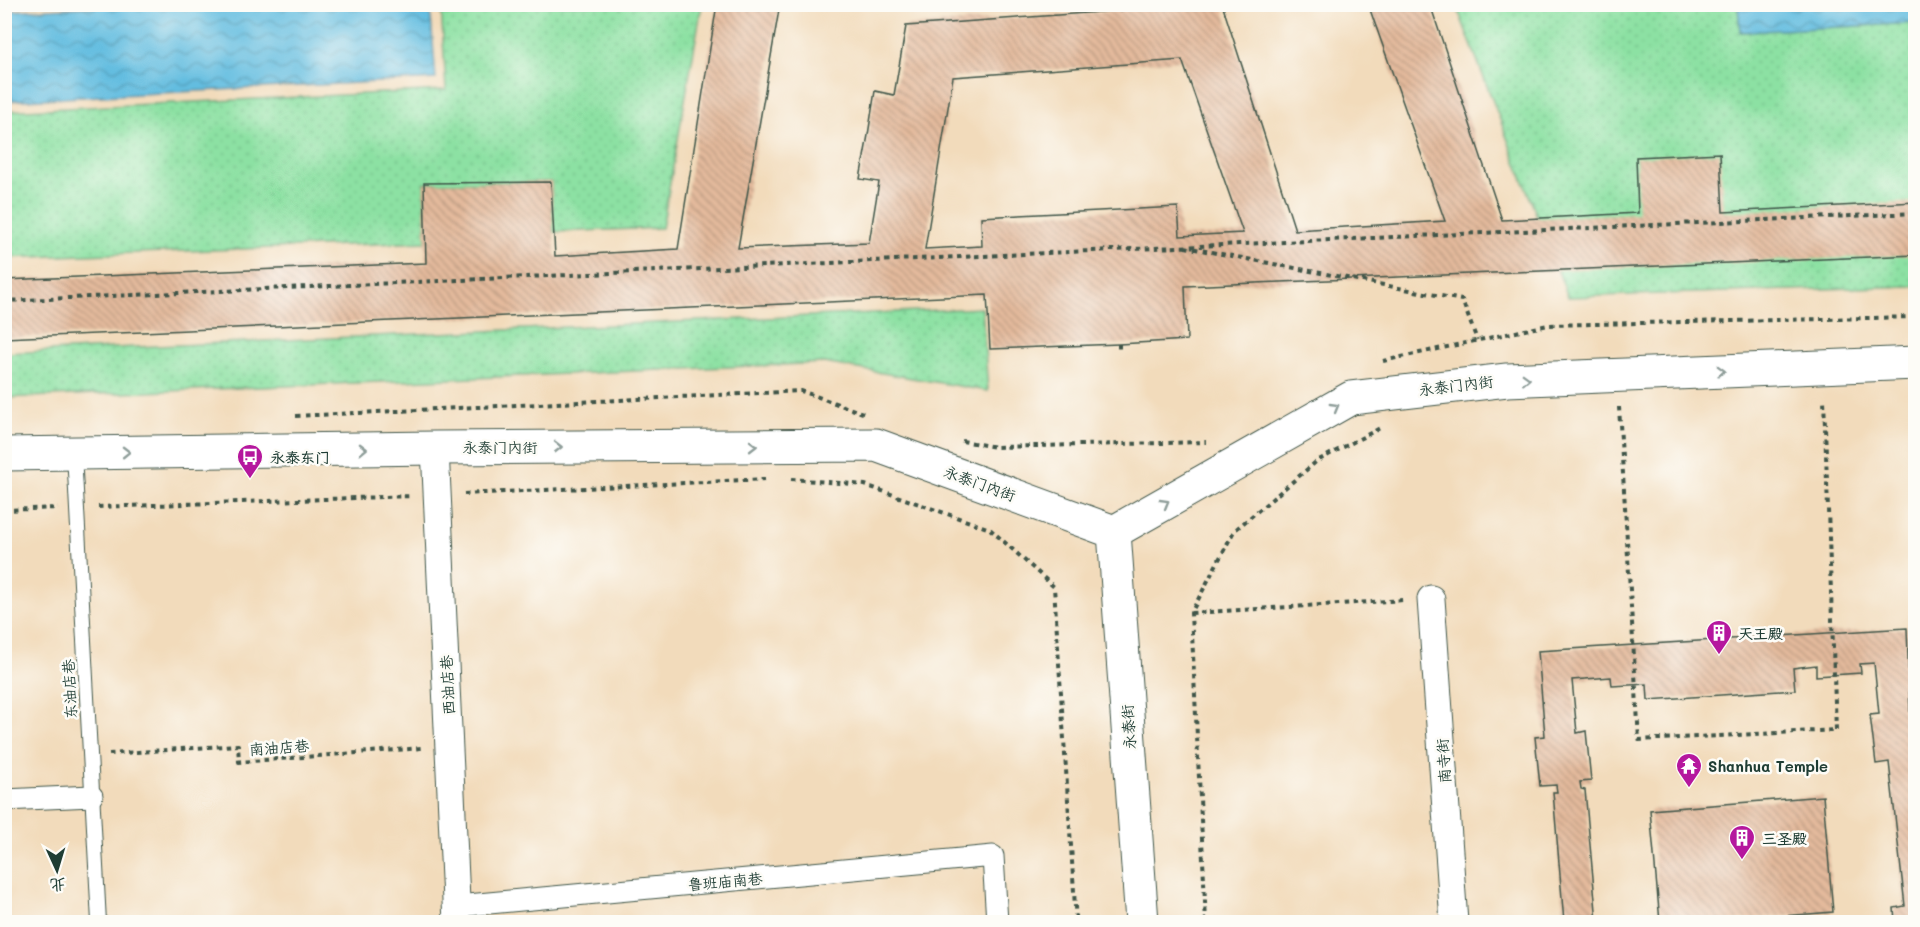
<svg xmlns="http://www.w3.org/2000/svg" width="1920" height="927" font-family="Mali,'LXGW WenKai TC',sans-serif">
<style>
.grass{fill:url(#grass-dots);stroke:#568f6c;stroke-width:1.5}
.water{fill:url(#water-waves);stroke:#417d8a;stroke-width:1.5}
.building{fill:url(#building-back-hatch);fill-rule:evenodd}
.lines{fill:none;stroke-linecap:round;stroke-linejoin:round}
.service-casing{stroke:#3f5548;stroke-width:16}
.pedestrian-casing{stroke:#3f5548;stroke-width:23}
.minor-casing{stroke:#3f5548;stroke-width:29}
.secondary-casing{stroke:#3f5548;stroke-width:35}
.path{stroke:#3f5548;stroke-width:4;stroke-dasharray:4.5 4.5;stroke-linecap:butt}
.service{stroke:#fff;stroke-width:14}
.pedestrian{stroke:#fff;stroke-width:21}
.minor{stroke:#fff;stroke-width:27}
.secondary{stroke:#fff;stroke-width:33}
.oneway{stroke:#8f9e9a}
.labels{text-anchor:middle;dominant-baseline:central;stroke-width:5;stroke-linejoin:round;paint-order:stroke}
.street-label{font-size:15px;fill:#1f3d34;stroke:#fdfcf7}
.poi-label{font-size:15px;font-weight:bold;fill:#1f3d34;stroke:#fdfcf7;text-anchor:start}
</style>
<defs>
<pattern id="grass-dots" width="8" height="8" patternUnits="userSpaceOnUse" patternTransform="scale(1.5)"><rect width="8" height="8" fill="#8ce1a3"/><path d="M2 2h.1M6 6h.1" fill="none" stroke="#78c28d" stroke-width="1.8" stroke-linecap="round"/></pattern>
<pattern id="water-waves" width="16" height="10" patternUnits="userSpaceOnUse" patternTransform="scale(1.5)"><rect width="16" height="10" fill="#63bde0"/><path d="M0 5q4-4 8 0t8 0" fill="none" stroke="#519bb6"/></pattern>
<pattern id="building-back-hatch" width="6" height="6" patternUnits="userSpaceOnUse" patternTransform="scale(1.5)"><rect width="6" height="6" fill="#e4ba9c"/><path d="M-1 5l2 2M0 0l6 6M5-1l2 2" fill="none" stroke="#b89880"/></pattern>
</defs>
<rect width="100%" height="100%" fill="#fdfcf7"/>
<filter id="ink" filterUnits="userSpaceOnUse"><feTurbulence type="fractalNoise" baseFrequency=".0167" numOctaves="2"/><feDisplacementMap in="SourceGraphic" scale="12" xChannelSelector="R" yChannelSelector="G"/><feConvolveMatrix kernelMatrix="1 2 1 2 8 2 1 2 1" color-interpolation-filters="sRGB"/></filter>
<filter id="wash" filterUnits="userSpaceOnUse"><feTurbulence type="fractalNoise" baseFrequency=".008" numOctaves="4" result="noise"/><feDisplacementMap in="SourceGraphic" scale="24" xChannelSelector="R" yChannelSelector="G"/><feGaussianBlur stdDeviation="1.35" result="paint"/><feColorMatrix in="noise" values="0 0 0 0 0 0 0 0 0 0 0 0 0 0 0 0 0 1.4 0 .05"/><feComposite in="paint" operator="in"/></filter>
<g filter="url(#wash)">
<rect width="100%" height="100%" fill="#f2dbbb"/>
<path class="grass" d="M441,5H702L662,228L553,232L551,182L424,183L426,242L5,258L4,111L446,90Z
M1456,5H1738L1740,32L1915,23V286L1568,297Z
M982,308L988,391L824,363L5,398V353Z"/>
<path class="water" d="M129,5H430L436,79L5,101V11Z
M1738,5H1915V23L1740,32Z"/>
<g id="blocks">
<path class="building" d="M717,4H780L738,248L869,243L879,182L860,179L868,135L875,91L894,95L906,26L1212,4H1222L1295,230L1445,221L1368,4H1430L1502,220L1638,213L1636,157L1720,153L1723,212L1916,202V255L1185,286L1187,340L1119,344L990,349L987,295L4,338V280L426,263L424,183L551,182L555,256L678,249ZM1182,60L1243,233L1180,236L1178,207L981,217L982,246L925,249L953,77Z
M1907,628L1910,711L1916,710V922H1895L1894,908L1905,906L1889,762L1876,764L1870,715L1879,714L1874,663L1860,664L1861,673L1816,676V665L1793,668L1795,690L1648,700L1647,684L1612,686L1611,677L1572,680L1577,733L1586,731L1591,781L1580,782L1581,789L1585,790L1597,922H1564L1553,792H1557L1556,785L1540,786L1535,737L1545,736L1538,651Z
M1823,796L1833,912L1711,922H1660L1650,810Z"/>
</g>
</g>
<g filter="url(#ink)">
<use href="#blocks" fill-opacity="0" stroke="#3f5548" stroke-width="1.5"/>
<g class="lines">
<defs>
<path id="service" d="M74,453L99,922"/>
<path id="pedestrian" d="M4,800L92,796
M457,906L993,856L997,922"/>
<path id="minor" d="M435,448L457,922
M1431,599L1454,922"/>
<path id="secondary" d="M4,454L435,448L876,445L1114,532L1351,398L1507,380L1916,363
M1114,532L1142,922"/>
</defs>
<use href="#service" class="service-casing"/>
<use href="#pedestrian" class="pedestrian-casing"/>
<use href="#minor" class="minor-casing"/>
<use href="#secondary" class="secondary-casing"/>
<path class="path" d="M1185,247L1462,300L1477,340
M4,301L1916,213
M1119,344V353
M1383,361L1548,325L1916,317
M1619,407L1639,740L1836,730L1824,399
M296,416L801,391L863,413
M962,441L996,447L1206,442
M791,479L865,485L990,529L1054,587L1076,922
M464,494L765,479
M98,507L412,496
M4,510L58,508
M1191,613L1404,600
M109,754L238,745L239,762L422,748
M1206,922L1191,613L1234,531L1317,461L1382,427"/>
<use href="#service" class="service"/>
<use href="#pedestrian" class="pedestrian"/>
<use href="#minor" class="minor"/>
<use href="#secondary" class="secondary"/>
</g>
<defs><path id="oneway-chevron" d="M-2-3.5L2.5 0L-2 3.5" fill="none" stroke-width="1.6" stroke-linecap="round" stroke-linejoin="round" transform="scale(1.5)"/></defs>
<g class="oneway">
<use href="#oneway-chevron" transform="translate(1721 371) rotate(-2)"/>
<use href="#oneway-chevron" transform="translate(1526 379) rotate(-2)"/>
<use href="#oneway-chevron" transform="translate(1335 407) rotate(-30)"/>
<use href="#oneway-chevron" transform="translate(753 446)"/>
<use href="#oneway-chevron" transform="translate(558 447)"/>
<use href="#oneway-chevron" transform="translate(363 449) rotate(-1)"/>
<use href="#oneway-chevron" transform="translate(126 452) rotate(-1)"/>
<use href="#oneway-chevron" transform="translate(1165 503) rotate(-30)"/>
</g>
</g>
<defs>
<symbol id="bus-pin" viewBox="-11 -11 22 30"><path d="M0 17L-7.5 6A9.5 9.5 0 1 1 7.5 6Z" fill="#b5179e" stroke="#fdfcf7"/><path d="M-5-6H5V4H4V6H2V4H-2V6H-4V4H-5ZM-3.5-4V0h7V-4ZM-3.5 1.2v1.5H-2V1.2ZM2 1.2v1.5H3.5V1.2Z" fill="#fff"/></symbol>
<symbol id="building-pin" viewBox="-11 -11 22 30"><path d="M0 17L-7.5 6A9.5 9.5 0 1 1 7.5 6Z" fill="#b5179e" stroke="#fdfcf7"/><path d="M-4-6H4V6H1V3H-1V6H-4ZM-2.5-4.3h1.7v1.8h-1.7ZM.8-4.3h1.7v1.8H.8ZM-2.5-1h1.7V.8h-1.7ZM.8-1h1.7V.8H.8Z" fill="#fff"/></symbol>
<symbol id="temple-pin" viewBox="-11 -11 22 30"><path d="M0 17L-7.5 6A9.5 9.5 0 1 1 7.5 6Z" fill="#b5179e" stroke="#fdfcf7"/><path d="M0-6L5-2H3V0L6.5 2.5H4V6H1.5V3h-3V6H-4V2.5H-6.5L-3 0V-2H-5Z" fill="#fff"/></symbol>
</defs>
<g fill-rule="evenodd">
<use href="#bus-pin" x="235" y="442" width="30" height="40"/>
<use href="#building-pin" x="1704" y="618" width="30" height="40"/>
<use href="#temple-pin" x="1674" y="751" width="30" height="40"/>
<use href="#building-pin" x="1727" y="823" width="30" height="40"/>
</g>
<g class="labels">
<g class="street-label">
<text transform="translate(1456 385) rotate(-7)">永泰门内街</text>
<text x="500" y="447">永泰门内街</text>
<text transform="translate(980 483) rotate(20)">永泰门内街</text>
<text transform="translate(447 685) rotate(-93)">西油店巷</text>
<text transform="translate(69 689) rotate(-93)">东油店巷</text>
<text transform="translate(1128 727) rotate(-94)">永泰街</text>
<text transform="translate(279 747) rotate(-4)">南油店巷</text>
<text transform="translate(1443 761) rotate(-94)">南寺街</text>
<text transform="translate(725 881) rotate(-5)">鲁班庙南巷</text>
</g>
<g class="poi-label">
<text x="270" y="457">永泰东门</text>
<text x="1738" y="633">天王殿</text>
<text x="1708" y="766">Shanhua Temple</text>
<text x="1762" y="838">三圣殿</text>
</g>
</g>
<rect width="1920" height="927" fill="none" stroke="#fdfcf7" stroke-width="24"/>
<g transform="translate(57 870) rotate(176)" stroke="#fdfcf7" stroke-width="4.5" paint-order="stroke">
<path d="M0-4.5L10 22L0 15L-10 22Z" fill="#1f3d34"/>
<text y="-9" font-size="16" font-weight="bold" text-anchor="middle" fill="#1f3d34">北</text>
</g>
</svg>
